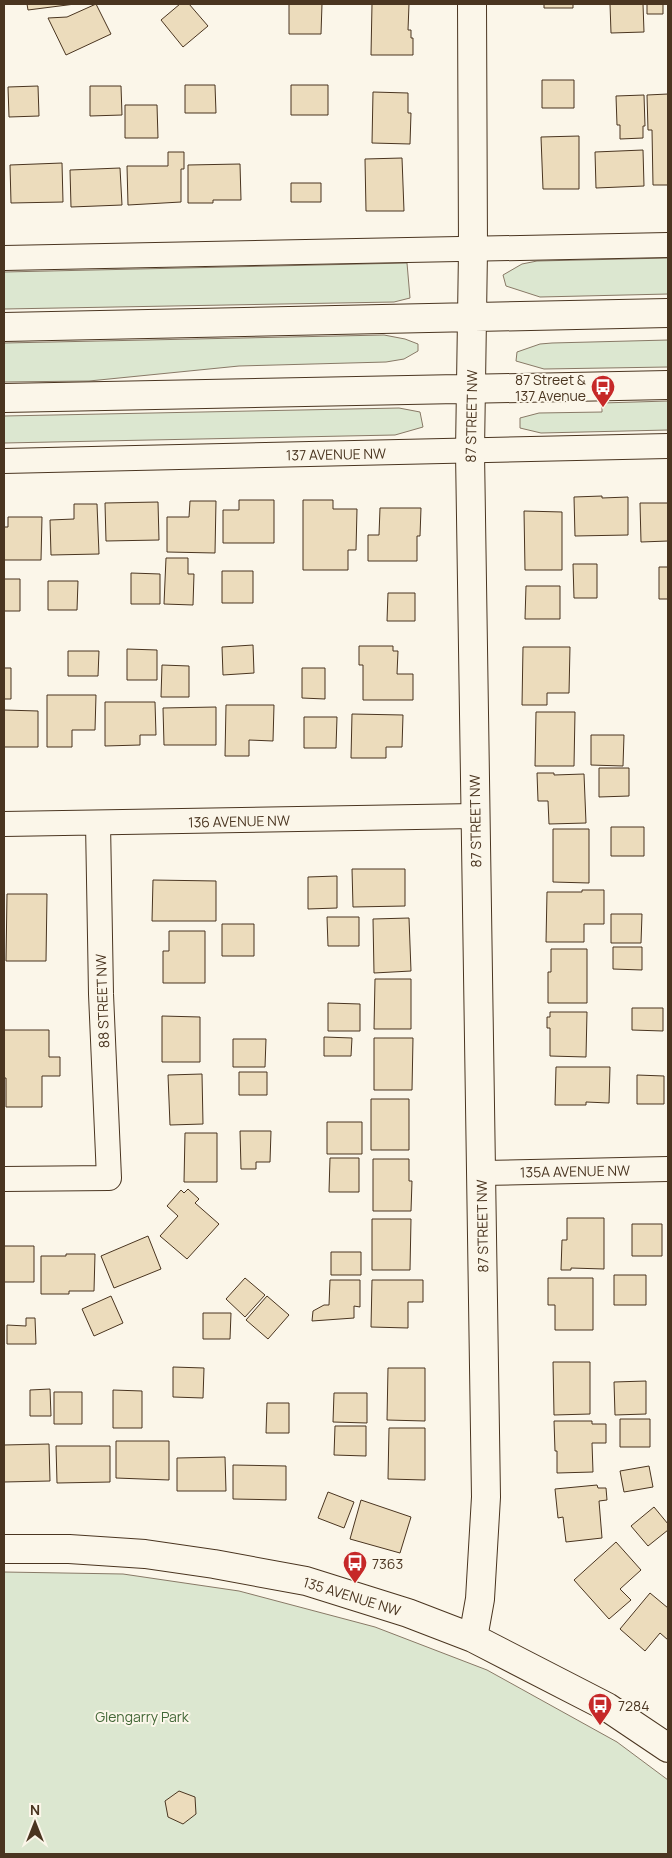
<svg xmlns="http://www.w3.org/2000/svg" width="672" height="1858" font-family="Manrope,sans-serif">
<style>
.green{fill:#dce7d0;stroke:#887966}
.building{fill:#ecdcbc;stroke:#4a3520}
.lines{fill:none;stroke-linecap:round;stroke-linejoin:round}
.street-casing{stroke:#4a3520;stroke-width:26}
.secondary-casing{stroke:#4a3520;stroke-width:30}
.street{stroke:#fbf6e9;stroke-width:24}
.secondary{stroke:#fbf6e9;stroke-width:28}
.labels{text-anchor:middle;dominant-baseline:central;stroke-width:4;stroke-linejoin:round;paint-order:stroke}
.poi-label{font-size:14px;fill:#4a3520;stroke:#fbf6e9;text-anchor:start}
.street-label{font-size:14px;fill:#4a3520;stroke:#fbf6e9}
.park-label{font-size:14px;fill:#436837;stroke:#fbf6e9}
</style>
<rect width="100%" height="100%" fill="#fbf6e9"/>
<path class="green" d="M668,258V294L540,297L506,286L503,275L522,264L537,261Z
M407,263L410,298L394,302L4,309V272Z
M384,335L405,339L418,344V351L404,359L386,362L239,366L89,381L4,382V343Z
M668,340V367L544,369L516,361L517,352L540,344L552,343Z
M668,401V430L541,433L520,428V418L539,413L602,412V403Z
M399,408L420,412L423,427L395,435L4,443V416Z
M4,1572L123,1574L239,1591L375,1627L487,1670L617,1742L668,1780V1854H4Z"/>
<path class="building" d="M27,4H75L28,10Z
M96,4L111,34L66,55L48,18L67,17Z
M180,4H189L208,26L183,47L161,20Z
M289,4H322L321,34H289Z
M372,4H409L408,30H411V38H413V55H371Z
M544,4H573V8H544Z
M610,4H643L644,32L611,33Z
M647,4H663V14H647Z
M542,80H574V108H542Z
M185,85H215L216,113H185Z
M291,85H328V115H291Z
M38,86L39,116L9,117L8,87Z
M90,86H121L122,115L90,116Z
M373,92L408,93V113H411L410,144L372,143Z
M668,94V185H653L652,130H648L647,95Z
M644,95L645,126H643V138L620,139V125H617L616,96Z
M125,105H157L158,138H125Z
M579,136V189H543L541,137Z
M643,150L644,186L596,188L595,152Z
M168,152H184V169H181V202L128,205L127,166H168Z
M402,158L404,211H366L365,159Z
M62,163L63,202L11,203L10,165Z
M240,164L241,200H213V203H188V165Z
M120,168L122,205L71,207L70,170Z
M291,183H321V202H291Z
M602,496V498L628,497V535L575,536L574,497Z
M239,500H274V543H223V510H239Z
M303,500H333V509H357L356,550H348V570H303Z
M190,501H216L215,553L167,552V517H189Z
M158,502L159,540L106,541L105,503Z
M640,503H668V541L641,542Z
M74,504H97L99,554L51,555L50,520L74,519Z
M380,508H421L420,536H417V561H368V535H379Z
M524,511L562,512V570H525Z
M8,517H42L41,560H4V527H8Z
M166,558H188V574H194L193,605L164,604Z
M573,564H597V598H574Z
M659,567H668V599H659Z
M222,571H253V603H222Z
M131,573L160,574V604H131Z
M4,579H20V611H4Z
M48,581H78L77,610H48Z
M526,586H560V619H525Z
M388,593H415V621H387Z
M253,645L254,673L223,675L222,647Z
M359,646H393V651H398L397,674H413V700H363V665H359Z
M523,647H570L569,693H547V705H522Z
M127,649L157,650V680H127Z
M68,651H99L98,676H68Z
M162,665L189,666V697H161Z
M4,668H11V699H4Z
M302,668H325V699L302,698Z
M47,695H96L95,730H72V747H47Z
M105,702H155L156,735H140V745L105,746Z
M226,705H274L273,741L249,740V756H225Z
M216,707V745H164L163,708Z
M4,710L38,711V747H4Z
M536,712H575L574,766H535Z
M352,714L403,715L402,747H386V758H351Z
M304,717H337L336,748H304Z
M591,735H624L623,766L591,765Z
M599,768H629V796L599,797Z
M537,773H554V775L584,774L586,823L549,824L548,801H538Z
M611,827H644V856H611Z
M553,829H589V883L553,882Z
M352,869H405V906L353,907Z
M337,876V908L308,909V877Z
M153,880L216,881V921H152Z
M582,890H604V924H584V942H546L547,892H582Z
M7,894H47L46,961H6Z
M611,914H642L641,943H611Z
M327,917H359V946H328Z
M409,918L411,971L374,973L373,919Z
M222,924H254V956H222Z
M169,931H205V983H163V951H169Z
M613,947H642V970L613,969Z
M551,949H587V1003H548V972H551Z
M375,979H411V1029H374Z
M328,1003L360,1004V1031H328Z
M632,1008H663V1031L632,1030Z
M550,1012H587L586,1057L550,1056V1028H547V1017H550Z
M162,1016L200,1017V1062H162Z
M4,1030H49V1057H60V1076H42V1107H6V1078H4Z
M324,1037L352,1038L351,1056H324Z
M374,1038H413L412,1090H374Z
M233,1039H266L265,1067H233Z
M556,1067H610L609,1103L586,1102V1105H555Z
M239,1072H267V1095H239Z
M202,1074L203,1124L170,1125L168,1075Z
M637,1075L664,1076V1104H637Z
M371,1099H409V1150H371Z
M327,1122H362V1154H327Z
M240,1131H271L270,1162H256V1169H241Z
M185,1133H217V1182H184Z
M330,1158H359V1192H329Z
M373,1159H409V1181H412L411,1211H373Z
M188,1189L199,1199L195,1203L219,1224L187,1259L160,1236L178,1216L167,1206L181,1190L184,1193Z
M567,1218H604V1269L571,1268V1270H561L562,1240H567Z
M372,1219H411L410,1270H372Z
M632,1224H662V1256H632Z
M148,1236L161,1269L114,1288L101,1256Z
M4,1246H34V1282H4Z
M331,1252H361V1275H331Z
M66,1254H95L94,1291H69V1294H41V1256H66Z
M614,1275H646V1305H614Z
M245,1278L265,1295L245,1317L226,1299Z
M548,1278H593V1330H555V1305H548Z
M330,1280H360V1307L354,1306V1318L312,1321L313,1311L324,1305H329Z
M372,1280H423V1302H408V1328L371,1327Z
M111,1296L123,1323L94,1336L82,1309Z
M267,1296L289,1315L268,1339L246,1320Z
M203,1313H231L230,1339H203Z
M26,1318H35L36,1344H7V1325L26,1326Z
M553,1362H590V1414L554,1415Z
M173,1367L204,1368L203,1398L173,1397Z
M388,1368H425V1421L387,1420Z
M646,1381V1414L615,1415L614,1382Z
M50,1389L51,1416H30V1390Z
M113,1390L142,1391V1428H113Z
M54,1392H82V1424H54Z
M334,1393H367V1423L333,1422Z
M267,1403H289V1433H266Z
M620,1419H650V1447H620Z
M554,1421H592V1424H606V1443H592L593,1472L557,1473V1451H555Z
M335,1426H366V1456L334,1455Z
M389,1428H425V1480L388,1479Z
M116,1441H169V1480L116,1478Z
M49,1444L50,1481L4,1482V1445Z
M56,1446H110V1482L57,1483Z
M225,1457L226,1491H177V1458Z
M233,1465L286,1466V1500L233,1499Z
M649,1466L653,1487L624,1492L620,1471Z
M597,1485L598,1488H606L607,1500L599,1501L602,1538L566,1542L563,1517L558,1518L555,1489Z
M328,1492L354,1502L344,1528L318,1518Z
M361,1500L411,1517L400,1553L350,1539Z
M654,1507L668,1524V1530L648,1546L631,1526Z
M616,1542L641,1570L620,1589L631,1600L609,1619L574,1580Z
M650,1593L668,1608V1640L660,1633L645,1651L620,1629Z
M179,1791L195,1797L196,1814L183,1824L168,1817L165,1801Z"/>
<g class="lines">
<defs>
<path id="street" d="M4,258L668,245
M4,461L668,446
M4,824L475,816
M481,1173L668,1169
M4,1179L109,1178L101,994L98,823"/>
<path id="secondary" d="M472,4L473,250L470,452L486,1497L480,1599L473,1638
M4,327L668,313
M4,398L668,385
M4,1549H69L145,1554L214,1564L306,1581L408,1613L473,1638L607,1707L668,1748"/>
</defs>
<use href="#street" class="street-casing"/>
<use href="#secondary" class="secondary-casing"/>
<use href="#street" class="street"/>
<use href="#secondary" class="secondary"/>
</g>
<defs>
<symbol id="bus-pin" viewBox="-11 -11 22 30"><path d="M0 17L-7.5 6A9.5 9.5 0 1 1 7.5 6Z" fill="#c62828" stroke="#fbf6e9"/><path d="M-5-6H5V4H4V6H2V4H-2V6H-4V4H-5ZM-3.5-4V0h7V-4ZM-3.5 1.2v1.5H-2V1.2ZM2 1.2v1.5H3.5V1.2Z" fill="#fff"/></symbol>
</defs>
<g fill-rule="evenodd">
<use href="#bus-pin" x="589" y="373" width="28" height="38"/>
<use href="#bus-pin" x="341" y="1549" width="28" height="38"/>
<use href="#bus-pin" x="586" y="1691" width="28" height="38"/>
</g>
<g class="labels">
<g class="poi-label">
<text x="586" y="379" text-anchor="end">87 Street &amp;<tspan x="586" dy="16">137 Avenue</tspan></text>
<text x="372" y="1563">7363</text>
<text x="618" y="1705">7284</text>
</g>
<g class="street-label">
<text transform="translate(471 416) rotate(-89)">87 STREET NW</text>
<text transform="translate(336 454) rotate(-1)">137 AVENUE NW</text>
<text transform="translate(239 821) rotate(-1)">136 AVENUE NW</text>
<text transform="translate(475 821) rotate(-91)">87 STREET NW</text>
<text transform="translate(102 1001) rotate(-92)">88 STREET NW</text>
<text transform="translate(575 1171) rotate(-1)">135A AVENUE NW</text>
<text transform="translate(482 1226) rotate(-91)">87 STREET NW</text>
<text transform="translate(352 1596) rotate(17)">135 AVENUE NW</text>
</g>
<g class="park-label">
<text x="142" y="1716">Glengarry Park</text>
</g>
</g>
<rect width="672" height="1858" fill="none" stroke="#4a3520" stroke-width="10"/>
<g transform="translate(35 1823)" stroke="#fbf6e9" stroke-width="4" paint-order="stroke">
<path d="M0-4L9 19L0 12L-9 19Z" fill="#4a3520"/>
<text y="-8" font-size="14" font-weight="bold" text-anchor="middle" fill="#4a3520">N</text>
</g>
</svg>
